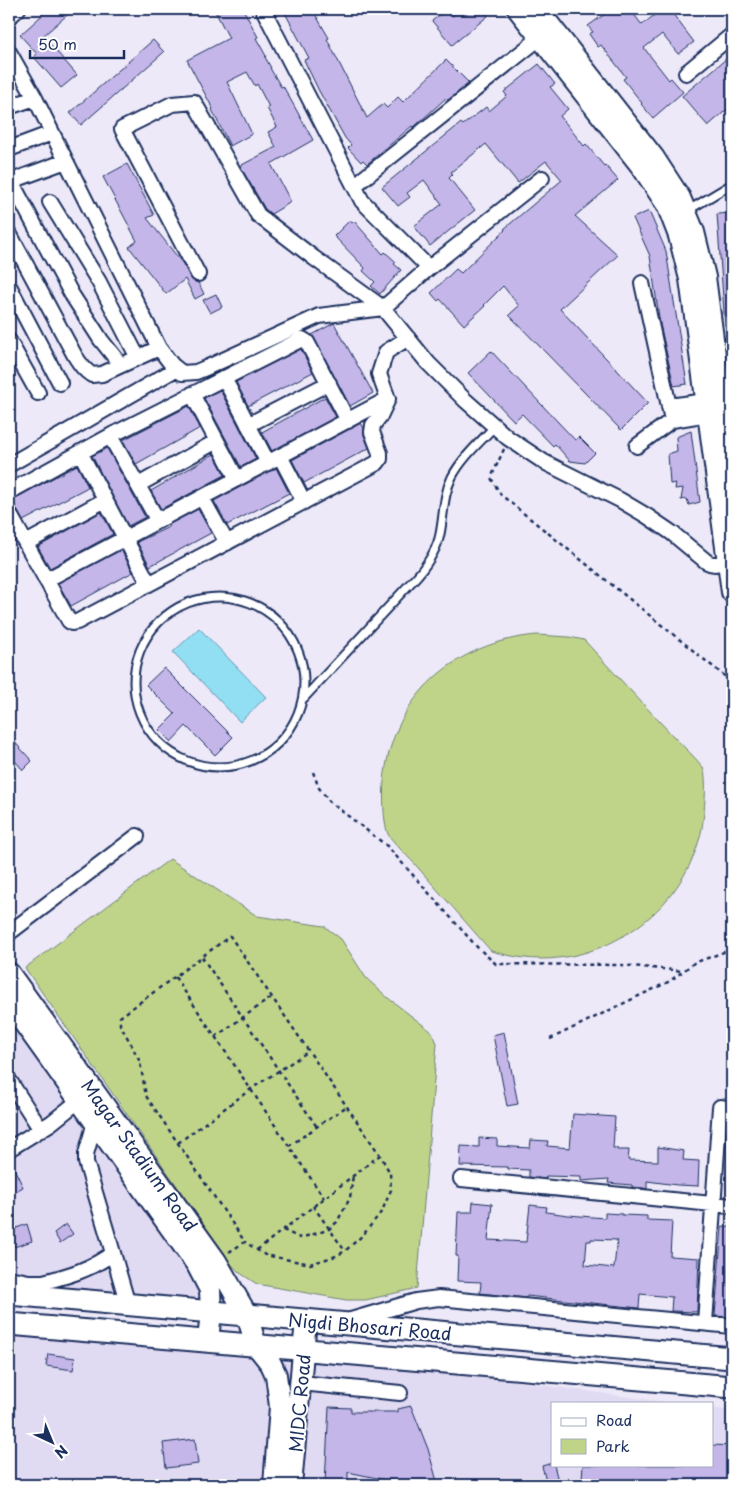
<svg xmlns="http://www.w3.org/2000/svg" width="741" height="1494" font-family="'Playpen Sans',sans-serif">
<style>
.built{fill:#e1daf3}
.green{fill:#c0d489;stroke:#6e8274}
.water{fill:#92def2;stroke:#6298b7}
.building{fill:#c4b6e8;stroke:#1b2f5e;fill-rule:evenodd}
.lines{fill:none;stroke-linecap:round;stroke-linejoin:round}
.lane-casing{stroke:#1b2f5e;stroke-width:11}
.street-casing{stroke:#1b2f5e;stroke-width:18}
.secondary-casing{stroke:#1b2f5e;stroke-width:24}
.primary-casing{stroke:#1b2f5e;stroke-width:25}
.path{stroke:#1b2f5e;stroke-width:2.5;stroke-dasharray:4 4;stroke-linecap:butt}
.lane{stroke:#fff;stroke-width:7}
.street{stroke:#fff;stroke-width:14}
.secondary{stroke:#fff;stroke-width:20}
.primary{stroke:#fff;stroke-width:21}
.labels{text-anchor:middle;dominant-baseline:central;stroke-width:4;stroke-linejoin:round;paint-order:stroke}
.street-label{font-size:18px;fill:#1b2f5e;stroke:#fff}
</style>
<rect width="100%" height="100%" fill="#ede9f8"/>
<filter id="ink" filterUnits="userSpaceOnUse"><feTurbulence type="fractalNoise" baseFrequency=".02" numOctaves="2"/><feDisplacementMap in="SourceGraphic" scale="10" xChannelSelector="R" yChannelSelector="G"/><feConvolveMatrix kernelMatrix="1 2 1 2 8 2 1 2 1" color-interpolation-filters="sRGB"/></filter>
<g filter="url(#ink)">
<path class="built" d="M9,1016L91,1133L213,1306L9,1288Z
M9,1325L251,1345L673,1403H552V1465H712V1408L732,1411V1485H9Z"/>
<path class="green" d="M537,635L569,637L584,640C614,673 644,705 674,737C680,743 700,762 703,768C708,779 704,815 702,828C688,897 628,950 558,958C535,961 512,957 491,951C465,921 439,892 413,862C407,856 392,841 388,834C383,822 383,794 384,781C392,697 455,642 537,635Z
M170,859L257,916L324,926L341,939L366,978L388,998L432,1032L437,1043L417,1288L366,1300H346L257,1284L240,1273L232,1265L25,968Z"/>
<path class="water" d="M199,628L266,697L240,722L173,652Z"/>
<path class="building" d="M49,9H74L43,36L77,75L61,88L34,57L37,54L20,35Z
M214,9H243L258,37L256,38L266,56L265,57L271,68H270L281,87L283,86L313,140L271,164L291,202L271,214L265,209L240,166L276,147L268,132L277,127L267,108L269,107L257,84L255,86L247,72L227,82L252,134L230,146L212,110L213,109L187,60L229,38Z
M283,9H306L309,15L314,12L329,38L327,39L367,118L383,104L387,108L398,97L403,102L446,60L469,83L448,100L446,98L413,128L412,126L367,164L363,160L361,162L348,148L351,145L345,138L319,91L304,60L309,58Z
M447,9L453,16L461,9H482L488,16L452,45L432,21Z
M612,9H630L642,25L662,9H669L694,42L678,54L662,34L644,48L669,80L671,78L683,92L653,118L641,104L642,103L623,79L626,77L601,45L598,47L589,34L593,32L588,26Z
M153,40L164,52L81,125L70,113Z
M732,54V105L708,126L682,96Z
M539,64L555,84L550,87L568,109L560,116L584,146L586,144L604,166L605,165L618,180L575,216L618,255L560,309L648,403L621,430L509,315L519,306L503,286L484,305L485,306L464,325L440,299L438,301L431,293L456,269L461,273L505,230L504,229L562,180L546,161L518,183L486,144L451,172L453,174L449,178L475,210L430,246L414,226L442,204L424,180L407,193L410,197L398,206L382,187L461,123L463,125L486,107L489,111L507,96L504,92Z
M127,164L154,215L147,218L183,264L191,278L199,284L204,294L195,299L185,279L166,294L129,247L137,241L103,177Z
M649,211L666,251L687,384L674,386L660,324L650,256L633,218Z
M732,213V326H725L717,214Z
M350,220L352,223L354,221L383,254L385,252L396,262L394,264L401,270L380,294L371,286L375,282L363,271L365,268L334,236Z
M216,294L222,307L210,313L203,300Z
M334,323L373,393L350,406L312,335Z
M301,349L313,372L248,406L236,382Z
M491,351L575,440L579,437L595,453L585,463L570,461L555,444L553,446L522,414L514,421L468,373Z
M220,390L256,459L241,467L204,398Z
M325,397L336,417L272,451L262,432Z
M189,406L200,428L136,464L123,440Z
M361,423L364,428V435L369,448L304,483L292,460Z
M691,431L700,502L689,505L687,499L681,500L683,488L675,489L676,483L670,484L668,454L677,451L676,437Z
M107,448L145,517L128,526L92,456Z
M214,454L225,475L161,509L151,491Z
M77,465L88,487L23,521L12,500Z
M276,468L289,493L227,525L214,501Z
M198,509L211,533L150,566L137,542L169,527L168,525Z
M101,512L113,534L50,568L38,547Z
M121,550L133,572L71,606L58,583Z
M164,668L233,737L215,755L186,726L171,742L159,730L175,714L146,685Z
M9,736L32,761L23,770L9,754Z
M504,1032L518,1104L507,1106L493,1035Z
M573,1114L615,1117L613,1148H617V1150H629L628,1160L658,1161V1147L684,1151L683,1160L699,1161L698,1186L677,1185L647,1181V1189L644,1188L632,1187V1185L608,1183L609,1179L581,1181V1177L546,1176L545,1179L529,1177V1170L508,1169V1167L460,1166L461,1146L479,1147V1138L497,1139V1146L530,1148L531,1140L548,1141L547,1146L570,1148Z
M9,1158L23,1187L9,1195Z
M473,1202L492,1204L488,1240L526,1242L530,1205L547,1207L546,1212L568,1215L605,1218V1213L622,1214V1215L647,1216V1220L672,1221L670,1256L699,1258L697,1312L671,1311L672,1297L640,1294L639,1308L527,1296L526,1298L480,1293L481,1282L457,1281L458,1256H456L458,1212H472ZM591,1239L617,1240L614,1268L585,1265L587,1241H591Z
M27,1224L32,1241L14,1247L9,1231Z
M66,1224L73,1234L60,1243L54,1233Z
M722,1226L732,1227V1317L715,1316Z
M48,1354L75,1358L73,1370L46,1366Z
M411,1406L428,1449L438,1485H396V1482L348,1472V1484L325,1483L329,1407L351,1408V1412H398V1409Z
M195,1439L198,1464L166,1468L163,1443Z
M712,1445L732,1446V1485H677L582,1478L583,1465H712Z
M552,1463V1465H554L559,1485H547L542,1466Z"/>
<g class="lines">
<defs>
<path id="lane" d="M687,211L732,184
M732,339L729,342L732,357
M134 682a85 85 0 1 1 170 0a85 85 0 1 1-170 0Z
M304,698L418,575C428,563 437,550 440,534C444,515 443,495 452,477C462,458 479,443 494,427"/>
<path id="street" d="M263,9L362,201L429,268
M9,17L18,9
M9,52L35,98L66,161
M686,73L732,35
M9,107L35,98
M9,149L52,133
M11,181L72,295L101,340L121,365
M9,182L66,161L159,348L172,365L182,373L196,372L208,367L319,316L383,308L429,268L542,178
M354,186L546,33
M50,202L99,282L138,358
M9,233L75,356C80,364 84,370 92,375L102,374L159,348
M198,274L122,129L172,104L194,102L258,215L314,258L383,308L428,363L465,400L508,438L544,462L620,500L647,516L672,533L707,562C716,567 726,562 732,555
M642,283L672,420
M9,286L60,383
M9,341L38,393
M224,378L268,463
M192,394L237,479
M669,406L707,401
M248,425L329,383
M110,436L158,521
M637,446L672,420L708,414
M80,452L149,584
M280,456L304,502
M9,465L176,369
M138,485L217,441
M9,492L114,434L302,339L307,342L348,421
M202,498L227,543
M9,513L69,621L72,623L77,622L377,463L380,459V453L372,432L373,425L380,416L388,399
M26,543L105,500
M46,580L388,399L379,374L386,352L408,338
M9,933L137,836
M9,1080L41,1130
M9,1149L51,1123L86,1095
M461,1179L732,1206
M113,1253L128,1305
M9,1278L29,1282H43
M33,1296L43,1282C68,1276 92,1269 113,1253L86,1162V1154L95,1122
M351,1320L416,1301L439,1298L732,1326
M705,1323L720,1107L732,1109
M301,1383L400,1393"/>
<path id="secondary" d="M518,9L642,167L667,205L679,236L690,279L732,592
M537,9L654,158L680,198L694,232L705,277L732,485
M9,973L216,1261L247,1315L256,1345L271,1364L276,1375L278,1390L280,1407L274,1485
M9,1002L197,1265L210,1290L211,1312L208,1341
M291,1485L306,1320"/>
<path id="primary" d="M9,1294L732,1358
M9,1324L732,1387"/>
</defs>
<use href="#lane" class="lane-casing"/>
<use href="#street" class="street-casing"/>
<use href="#secondary" class="secondary-casing"/>
<use href="#primary" class="primary-casing"/>
<path class="path" d="M504,449L491,478L501,495L732,682
M313,772L319,788L330,802L387,846L477,947L496,964L621,965L683,971
M202,957L317,1127
M175,977L324,1198
M215,1037L272,997
M550,1039L670,981L694,963L732,949
M178,1143L251,1089L309,1051
M289,1146L347,1106
M313,1206L345,1251
M283,1230L300,1238L328,1230L337,1222L350,1198L353,1175
M257,1250L380,1155
M229,1252L245,1242L265,1255L310,1264L336,1256L345,1251L363,1235L382,1211L391,1190L390,1173L380,1155L230,936L120,1017V1025L130,1042L140,1062L146,1096L245,1242"/>
<use href="#lane" class="lane"/>
<use href="#street" class="street"/>
<use href="#secondary" class="secondary"/>
<use href="#primary" class="primary"/>
</g>
</g>
<g class="labels">
<g class="street-label">
<text transform="translate(140 1155) rotate(54)">Magar Stadium Road</text>
<text transform="translate(370 1326) rotate(5)">Nigdi Bhosari Road</text>
<text transform="translate(299 1403) rotate(-85)">MIDC Road</text>
</g>
</g>
<rect width="741" height="1494" fill="none" stroke="#fff" stroke-width="30"/>
<rect x="15" y="15" width="711" height="1464" fill="none" stroke="#1b2f5e" stroke-width="2" filter="url(#ink)"/>
<rect x="551" y="1402" width="162" height="65" fill="#ffffff" stroke="#a4acbf"/>
<rect x="561" y="1418" width="25" height="8" fill="#ffffff" stroke="#a4acbf"/>
<text x="596" y="1426" font-size="15" fill="#1b2f5e">Road</text>
<rect x="561" y="1439" width="25" height="15" fill="#c0d489" stroke="#a4acbf"/>
<text x="596" y="1452" font-size="15" fill="#1b2f5e">Park</text>
<g transform="translate(52 1442) rotate(136)" stroke="#ffffff" stroke-width="4" paint-order="stroke">
<path d="M0-4L9 19L0 12L-9 19Z" fill="#1b2f5e"/>
<text y="-8" font-size="14" font-weight="bold" text-anchor="middle" fill="#1b2f5e">N</text>
</g>
<path d="M30 50v8h94v-8" fill="none" stroke="#1b2f5e" stroke-width="2.5"/>
<text x="38" y="50" font-size="15" fill="#1b2f5e" stroke="#ffffff" stroke-width="4" paint-order="stroke">50 m</text>
</svg>
